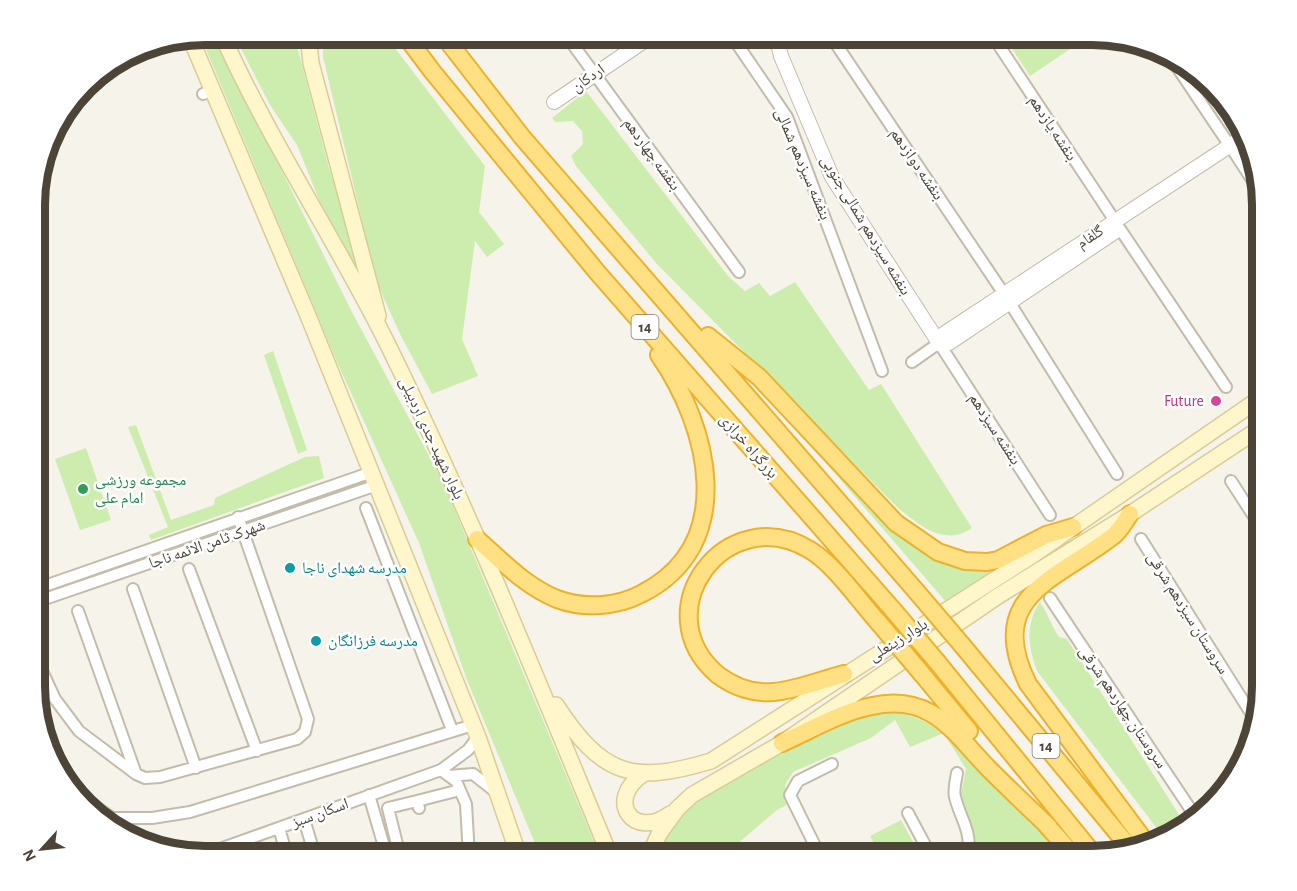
<svg xmlns="http://www.w3.org/2000/svg" width="1297" height="891" font-family="'Alegreya Sans','Noto Naskh Arabic',sans-serif">
<style>
.green{fill:#cdedaf}
.lines{fill:none;stroke-linecap:round;stroke-linejoin:round}
.minor-casing{stroke:#c3bcab;stroke-width:14}
.tertiary-casing{stroke:#c3bcab;stroke-width:16}
.secondary-casing{stroke:#dacc95;stroke-width:18}
.trunk-casing{stroke:#ecb22e;stroke-width:20}
.minor{stroke:#fff;stroke-width:10}
.tertiary{stroke:#fff;stroke-width:14}
.secondary{stroke:#fff6cb;stroke-width:15}
.trunk{stroke:#ffe083;stroke-width:16}
.trunk-bridge-casing{stroke:#ecb22e;stroke-width:20;stroke-linecap:butt}
.trunk-bridge{stroke:#ffe083;stroke-width:16}
.hotel-dot{fill:#d1479c;stroke:#fff;stroke-width:2}
.leisure-dot{fill:#2e9e5b;stroke:#fff;stroke-width:2}
.culture-dot{fill:#0f9aa8;stroke:#fff;stroke-width:2}
.labels{text-anchor:middle;dominant-baseline:central;stroke-width:5;stroke-linejoin:round;paint-order:stroke}
.shield{fill:#fff;stroke:#817c73;stroke-width:1.5}
.shield-label{font-size:15px;font-weight:bold;fill:#4b4437}
.street-label{font-size:16px;fill:#4b4437;stroke:#fff}
.hotel-label{font-size:16px;fill:#b23c85;stroke:#fff;text-anchor:end}
.leisure-label{font-size:16px;fill:#27864d;stroke:#fff;text-anchor:start}
.culture-label{font-size:16px;fill:#0d838f;stroke:#fff;text-anchor:start}
.rim{fill:none;stroke:#4b4437;stroke-width:8}
</style>
<rect width="100%" height="100%" fill="#f6f3ea"/>
<path class="green" d="M200,35H214L352,312L442,480L600,856H536L534,841L467,680L419,543L337,362Z
M234,35C253,35 284,35 298,50L329,168L372,303L320,202L297,145L270,105Z
M323,35H385L485,166L479,212L504,244L487,257L475,241L462,339L478,376L432,394L401,336L377,283L323,57Z
M1003,35H1091L1030,76Z
M586,91L728,276L745,291L759,283L770,296L795,282L869,390L881,384L972,528C944,547 921,526 898,508L656,263L576,166L571,156L583,144L582,131L573,121L555,122L552,118Z
M273,351L307,450L298,454L264,355Z
M754,380L885,518L949,561L1029,550L947,603Z
M136,425L171,520L214,505L215,498L305,457L319,456L324,478L151,540L149,535L168,527L128,427Z
M86,448L111,520L80,530L55,459Z
M1040,602C1048,614 1051,625 1059,637L1067,639L1185,824L1168,839H1165L1037,671C1028,647 1025,624 1040,602Z
M887,711C908,714 926,720 944,733L910,747L895,720L871,738L793,772L785,785L788,804L777,810L723,856H659L665,838L678,819L700,799L746,770L850,719Z
M948,734L996,781L1062,856H986L978,846L960,799L966,769L948,740Z
M901,820L918,851L904,856L897,844L879,853L870,836Z"/>
<g class="lines">
<defs>
<path id="minor" d="M566,35L739,272
M731,35L787,117L882,371
M830,35L1004,294
M992,35L1115,221
M1173,61L1230,146
M203,94L211,91
M1234,152L1262,195
M1120,229L1226,387
M1010,303L1117,474
M912,362L939,343L1050,515
M1231,481L1262,529
M366,508L452,730
M1141,539L1254,718
M189,569L257,751
M36,589L372,472
M133,589L196,768
M1050,598L1195,816
M36,602L377,485
M78,611L136,774
M36,658L55,699L79,731L136,774L145,778L160,777L297,739L305,732L308,719L238,517
M441,770L456,781L466,804L469,856
M957,773C956,780 953,790 955,797C960,818 972,831 968,854
M449,776L473,774L496,792
M77,794L112,818H152L190,812L473,725
M369,795L385,850L375,852
M419,808L417,801L460,790
M908,813L931,856L960,854L975,856
M304,819L315,856
M279,828L287,856
M200,856L441,770L468,750L478,737
M318,856L330,853L331,856
M400,856L388,808L417,801
M820,856L790,795L798,781L832,764"/>
<path id="tertiary" d="M776,35L781,56L832,177L939,343
M554,102L653,35
M939,343L942,335L1246,135
M939,343H949L1116,231"/>
<path id="secondary" d="M222,35C270,142 336,240 388,345C470,512 539,684 610,856
M308,35L311,63L378,316
M190,37L309,318L478,737L519,856
M556,705C602,775 631,785 711,761L1030,557L1262,397
M643,774C605,800 633,841 670,814
M649,856L659,834L677,809L692,795L782,743L998,596L1130,514L1262,427"/>
<path id="trunk" d="M405,35L432,71L597,272L894,611
M443,35L522,137L916,591
M708,336L759,377L896,523L938,552L965,561L987,562L998,560L1046,535L1073,527
M1130,514C1125,521 1120,531 1113,536C1057,580 984,595 1028,684L1147,844
M477,539C502,561 525,586 557,599C584,609 616,607 641,594C739,545 709,427 659,355
M962,645L1130,848
M938,663L1095,856
M844,674C821,680 797,690 773,692C754,694 734,687 718,675C643,612 726,499 810,550C835,565 859,601 879,623
M922,674L969,731
M782,743C811,730 841,712 872,706C932,693 953,732 989,769C1009,789 1029,808 1049,827
M1043,821L1074,856"/>
</defs>
<use href="#minor" class="minor-casing"/>
<use href="#tertiary" class="tertiary-casing"/>
<use href="#secondary" class="secondary-casing"/>
<use href="#trunk" class="trunk-casing"/>
<use href="#minor" class="minor"/>
<use href="#tertiary" class="tertiary"/>
<use href="#secondary" class="secondary"/>
<use href="#trunk" class="trunk"/>
<defs>
<path id="trunk-bridge" d="M916,591L962,645
M894,611L938,663
M879,623L922,674"/>
</defs>
<use href="#trunk-bridge" class="trunk-bridge-casing"/>
<use href="#trunk-bridge" class="trunk-bridge"/>
</g>
<circle class="hotel-dot" cx="1216" cy="401" r="6"/>
<circle class="leisure-dot" cx="83" cy="489" r="6"/>
<g class="culture-dot">
<circle cx="290" cy="568" r="6"/>
<circle cx="316" cy="641" r="6"/>
</g>
<g class="labels">
<g class="shield">
<rect x="631.5" y="315" width="27" height="24" rx="4.5"/>
<rect x="1032.5" y="734" width="27" height="24" rx="4.5"/>
</g>
<g class="shield-label">
<text x="645" y="327">14</text>
<text x="1046" y="746">14</text>
</g>
<g class="street-label">
<text transform="translate(588 78) rotate(-35)">اردکان</text>
<text transform="translate(1053 128) rotate(57)">بنفشه یازدهم</text>
<text transform="translate(652 154) rotate(54)">بنفشه چهاردهم</text>
<text transform="translate(803 164) rotate(67)">بنفشه سیزدهم شمالی</text>
<text transform="translate(917 164) rotate(56)">بنفشه دوازدهم</text>
<text transform="translate(866 225) rotate(59)">بنفشه سیزدهم شمالی جنوبی</text>
<text transform="translate(1090 237) rotate(-33)">گلفام</text>
<text transform="translate(995 429) rotate(57)">بنفشه سیزدهم</text>
<text transform="translate(432 438) rotate(65)">بلوار شهید جدی اردبیلی</text>
<text transform="translate(749 446) rotate(49)">بزرگراه خرازی</text>
<text transform="translate(207 544) rotate(-19)">شهرک ثامن الائمه ناجا</text>
<text transform="translate(1188 613) rotate(58)">سروستان سیزدهم شرقی</text>
<text transform="translate(898 640) rotate(-32)">بلوار زینعلی</text>
<text transform="translate(1123 707) rotate(56)">سروستان چهاردهم شرقی</text>
<text transform="translate(320 813) rotate(-20)">اسکان سبز</text>
</g>
<g class="hotel-label">
<text x="1204" y="401">Future</text>
</g>
<g class="leisure-label">
<text x="95" y="480">مجموعه ورزشی<tspan x="95" dy="18">امام علی</tspan></text>
</g>
<g class="culture-label">
<text x="302" y="568">مدرسه شهدای ناجا</text>
<text x="328" y="641">مدرسه فرزانگان</text>
</g>
</g>
<path d="M0 0H1297V891H0ZM205 45H1092A160 160 0 0 1 1252 205V686A160 160 0 0 1 1092 846H205A160 160 0 0 1 45 686V205A160 160 0 0 1 205 45Z" fill="#fff" fill-rule="evenodd"/>
<path class="rim" d="M205 45H1092A160 160 0 0 1 1252 205V686A160 160 0 0 1 1092 846H205A160 160 0 0 1 45 686V205A160 160 0 0 1 205 45Z"/>
<g transform="translate(42 849) rotate(243)" stroke="#ffffff" stroke-width="4.5" paint-order="stroke">
<path d="M0-4.5L10 22L0 15L-10 22Z" fill="#4b4437"/>
<text y="-9" font-size="16" font-weight="bold" text-anchor="middle" fill="#4b4437">N</text>
</g>
</svg>
